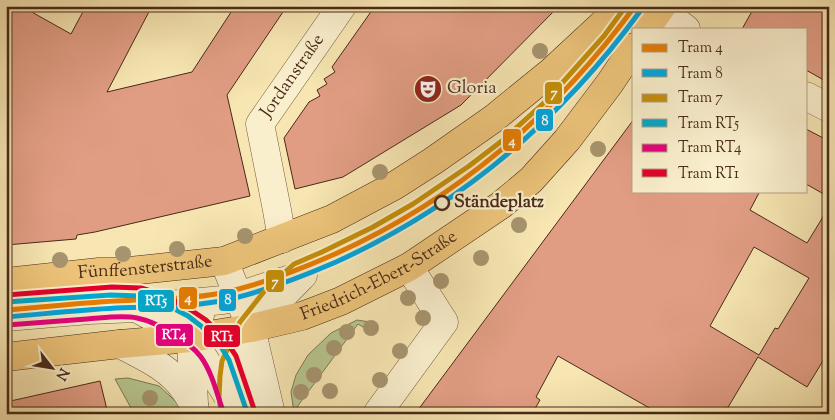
<svg xmlns="http://www.w3.org/2000/svg" width="835" height="420" font-family="'Sorts Mill Goudy',serif">
<style>
.green{fill:#b7c690;stroke:#807854}
.building{fill:#e19d84;stroke:#482a19;fill-rule:evenodd}
.lines{fill:none;stroke-linecap:round;stroke-linejoin:round}
.minor-casing{stroke:#74593f;stroke-width:29}
.major-casing{stroke:#482a19;stroke-width:29}
.minor{stroke:#faefcd;stroke-width:28}
.major{stroke:#ecc379;stroke-width:28}
.tram-1-casing{stroke:#faefcd;stroke-width:9}
.tram-2-casing{stroke:#faefcd;stroke-width:9}
.tram-3-casing{stroke:#faefcd;stroke-width:9}
.tram-4-casing{stroke:#faefcd;stroke-width:9}
.tram-5-casing{stroke:#faefcd;stroke-width:9}
.tram-6-casing{stroke:#faefcd;stroke-width:9}
.tram-1{stroke:#e87d01;stroke-width:5}
.tram-2{stroke:#00a5df;stroke-width:5}
.tram-3{stroke:#c58f08;stroke-width:5}
.tram-4{stroke:#00a9ce;stroke-width:5}
.tram-5{stroke:#e5007d;stroke-width:5}
.tram-6{stroke:#e4002b;stroke-width:5}
.tree{fill:#a6946e}
.stop-dot{fill:#faefcd;stroke:#482a19;stroke-width:2.5}
.labels{text-anchor:middle;dominant-baseline:central;stroke-width:4.5;stroke-linejoin:round;paint-order:stroke}
.street-label{font-size:18px;fill:#482a19;stroke:#faefcd}
.poi-label{font-size:18px;fill:#482a19;stroke:#faefcd;text-anchor:start}
.stop-label{font-size:18px;font-weight:bold;fill:#482a19;stroke:#faefcd;text-anchor:start}
.line-badge{stroke:#faefcd;stroke-width:2}
.badge-label{font-size:14px;text-anchor:middle;font-weight:bold;fill:#fff}
</style>
<rect width="100%" height="100%" fill="#f7e6b2"/>
<filter id="stains"><feTurbulence type="fractalNoise" baseFrequency=".004" numOctaves="4"/><feColorMatrix values="0 0 0 0 .2 0 0 0 0 .09 0 0 0 0 .02 0 0 0 .5 -.17"/></filter>
<radialGradient id="worn" r=".72"><stop offset=".6" stop-color="#630" stop-opacity="0"/><stop offset="1" stop-color="#630" stop-opacity=".3"/></radialGradient>
<path class="green" d="M357,320L370,322L378,328L374,334L358,324L297,407L305,414H295L293,406L291,392L296,375L308,355L331,333Z
M128,378L159,386L182,407L184,414H136L131,408L115,379Z"/>
<path class="building" d="M6,6H21L71,34L86,6H152L107,92L192,72L235,6H287L227,95L250,196L95,232L77,235L76,239L6,245Z
M375,6H559L461,105L343,177L295,189L284,138L309,102L320,96L317,90L327,84L324,79L335,72L332,67Z
M755,6H829V83L806,70V29H742Z
M634,119V191H760L750,210L807,243L829,207V351L807,387L758,357L724,414H660L558,356L536,397L540,400L532,414H415ZM754,247L809,278L778,329L775,328L759,355L710,326Z
M806,129L829,141V197L806,184Z
M100,381L108,414H6V402Z"/>
<g class="lines">
<defs>
<g id="minor">
<path d="M660,9L686,29"/>
<path d="M806,96L829,108"/>
<path id="s1" d="M282,239L277,210L260,124L342,6"/>
<path d="M224,261L251,328L271,414"/>
<path d="M136,308L191,338L231,401L234,414"/>
<path d="M6,317L89,310L136,308L223,300L238,296L303,275"/>
<path d="M120,344C142,356 169,367 184,389C188,394 191,400 194,405"/>
<path d="M231,401L251,328L300,278"/>
<path d="M196,414L194,405L191,338L200,315"/>
<path d="M377,414L444,322L409,267"/>
</g>
<g id="major">
<path d="M646,29L662,6"/>
<path id="s2" d="M6,282L99,272H120L224,261L332,219L394,186L433,161L493,119L552,71L622,6"/>
<path id="s3" d="M6,357L120,344L191,338L251,328L302,316L341,301L409,267L501,205L531,180L567,140L610,83L634,47"/>
</g>
</defs>
<use href="#minor" class="minor-casing"/>
<use href="#major" class="major-casing"/>
<use href="#minor" class="minor"/>
<use href="#major" class="major"/>
<defs>
<path id="tram-1" d="M6,310C43,307 79,303 116,301C150,299 187,300 221,293C260,285 299,270 335,254C456,200 557,113 635,6"/>
<path id="tram-2" d="M7,317C43,314 79,310 116,308C151,307 187,307 221,301C261,293 299,278 336,262C459,206 561,120 641,10"/>
<path id="tram-3" d="M221,414L219,397L220,376L222,361L240,322L266,289L294,264L322,252L373,227L413,204L469,166L503,140L547,100L604,36L626,6"/>
<path id="tram-4" d="M6,302L111,295L140,296L161,302L188,316L201,326L218,342L229,360L247,412"/>
<path id="tram-5" d="M7,325C34,323 60,321 87,319C103,318 121,315 137,318C157,322 189,341 201,357C213,374 217,395 224,414"/>
<path id="tram-6" d="M6,295L112,287L141,288L164,295L191,310L206,320L224,338L236,356L254,409"/>
</defs>
<use href="#tram-1" class="tram-1-casing"/>
<use href="#tram-2" class="tram-2-casing"/>
<use href="#tram-3" class="tram-3-casing"/>
<use href="#tram-4" class="tram-4-casing"/>
<use href="#tram-5" class="tram-5-casing"/>
<use href="#tram-6" class="tram-6-casing"/>
<use href="#tram-1" class="tram-1"/>
<use href="#tram-2" class="tram-2"/>
<use href="#tram-3" class="tram-3"/>
<use href="#tram-4" class="tram-4"/>
<use href="#tram-5" class="tram-5"/>
<use href="#tram-6" class="tram-6"/>
</g>
<g class="tree">
<circle cx="540" cy="51" r="8"/>
<circle cx="598" cy="149" r="8"/>
<circle cx="380" cy="172" r="8"/>
<circle cx="519" cy="225" r="8"/>
<circle cx="245" cy="236" r="8"/>
<circle cx="177" cy="249" r="8"/>
<circle cx="123" cy="254" r="8"/>
<circle cx="481" cy="258" r="8"/>
<circle cx="60" cy="260" r="8"/>
<circle cx="441" cy="281" r="8"/>
<circle cx="408" cy="298" r="8"/>
<circle cx="423" cy="318" r="8"/>
<circle cx="371" cy="328" r="8"/>
<circle cx="347" cy="332" r="8"/>
<circle cx="334" cy="348" r="8"/>
<circle cx="400" cy="351" r="8"/>
<circle cx="314" cy="375" r="8"/>
<circle cx="380" cy="380" r="8"/>
<circle cx="330" cy="391" r="8"/>
<circle cx="301" cy="392" r="8"/>
<circle cx="150" cy="398" r="8"/>
</g>
<defs>
<symbol id="theatre-disc" viewBox="-11 -11 22 22"><circle r="9.5" fill="#8f2418" stroke="#faefcd"/><path d="M-5-5.5Q0-4 5-5.5V0Q5 5 0 6Q-5 5-5 0ZM-3.3-2.5H-1v1.5H-3.3ZM1-2.5H3.3v1.5H1ZM-2.8 1Q0 5.5 2.8 1Z" fill="#fff"/></symbol>
</defs>
<g fill-rule="evenodd">
<use href="#theatre-disc" x="412" y="73" width="32" height="32"/>
</g>
<circle class="stop-dot" cx="442" cy="203" r="7"/>
<g class="labels">
<g class="street-label">
<text stroke="none"><textPath href="#s1" startOffset="175">Jordanstraße</textPath></text>
<text stroke="none"><textPath href="#s2" startOffset="140">Fünffensterstraße</textPath></text>
<text stroke="none"><textPath href="#s3" startOffset="386">Friedrich-Ebert-Straße</textPath></text>
</g>
<g class="poi-label">
<text x="447" y="89">Gloria</text>
</g>
<g class="stop-label">
<text x="454" y="203">Ständeplatz</text>
</g>
</g>
<g class="line-badge">
<rect x="544" y="81" width="19" height="24" rx="5" fill="#c58f08"/>
<rect x="535" y="108" width="19" height="24" rx="5" fill="#00a5df"/>
<rect x="502" y="128" width="20" height="24" rx="5" fill="#e87d01"/>
<rect x="265" y="269" width="20" height="24" rx="5" fill="#c58f08"/>
<rect x="178" y="286" width="20" height="24" rx="5" fill="#e87d01"/>
<rect x="218" y="288" width="19" height="24" rx="5" fill="#00a5df"/>
<rect x="137" y="289" width="38" height="24" rx="5" fill="#00a9ce"/>
<rect x="155" y="323" width="39" height="24" rx="5" fill="#e5007d"/>
<rect x="203" y="324" width="38" height="24" rx="5" fill="#e4002b"/>
</g>
<g class="badge-label">
<text x="554" y="97">7</text>
<text x="545" y="125">8</text>
<text x="512" y="145">4</text>
<text x="275" y="286">7</text>
<text x="188" y="302">4</text>
<text x="228" y="304">8</text>
<text x="156" y="305">RT5</text>
<text x="174" y="339">RT4</text>
<text x="222" y="341">RT1</text>
</g>
<rect width="835" height="420" fill="none" stroke="#f7e6b2" stroke-width="25"/>
<rect x="8" y="8" width="820" height="405" fill="none" stroke="#482a19" stroke-width="2.5"/>
<rect x="12" y="12" width="810" height="395" fill="none" stroke="#482a19"/>
<rect x="632" y="28" width="175" height="165" fill="#faefcd" stroke="#b3a085"/>
<rect x="642" y="44" width="25" height="8" fill="#e87d01" stroke="#b3a085"/>
<text x="678" y="52" font-size="15" fill="#482a19">Tram 4</text>
<rect x="642" y="69" width="25" height="8" fill="#00a5df" stroke="#b3a085"/>
<text x="678" y="78" font-size="15" fill="#482a19">Tram 8</text>
<rect x="642" y="94" width="25" height="8" fill="#c58f08" stroke="#b3a085"/>
<text x="678" y="102" font-size="15" fill="#482a19">Tram 7</text>
<rect x="642" y="119" width="25" height="8" fill="#00a9ce" stroke="#b3a085"/>
<text x="678" y="128" font-size="15" fill="#482a19">Tram RT5</text>
<rect x="642" y="144" width="25" height="8" fill="#e5007d" stroke="#b3a085"/>
<text x="678" y="152" font-size="15" fill="#482a19">Tram RT4</text>
<rect x="642" y="169" width="25" height="8" fill="#e4002b" stroke="#b3a085"/>
<text x="678" y="178" font-size="15" fill="#482a19">Tram RT1</text>
<g transform="translate(52 368) rotate(121)" stroke="#faefcd" stroke-width="4" paint-order="stroke">
<path d="M0-4L9 19L0 12L-9 19Z" fill="#482a19"/>
<text y="-8" font-size="14" font-weight="bold" text-anchor="middle" fill="#482a19">N</text>
</g>
<rect width="100%" height="100%" filter="url(#stains)"/>
<rect width="100%" height="100%" fill="url(#worn)"/>
</svg>
